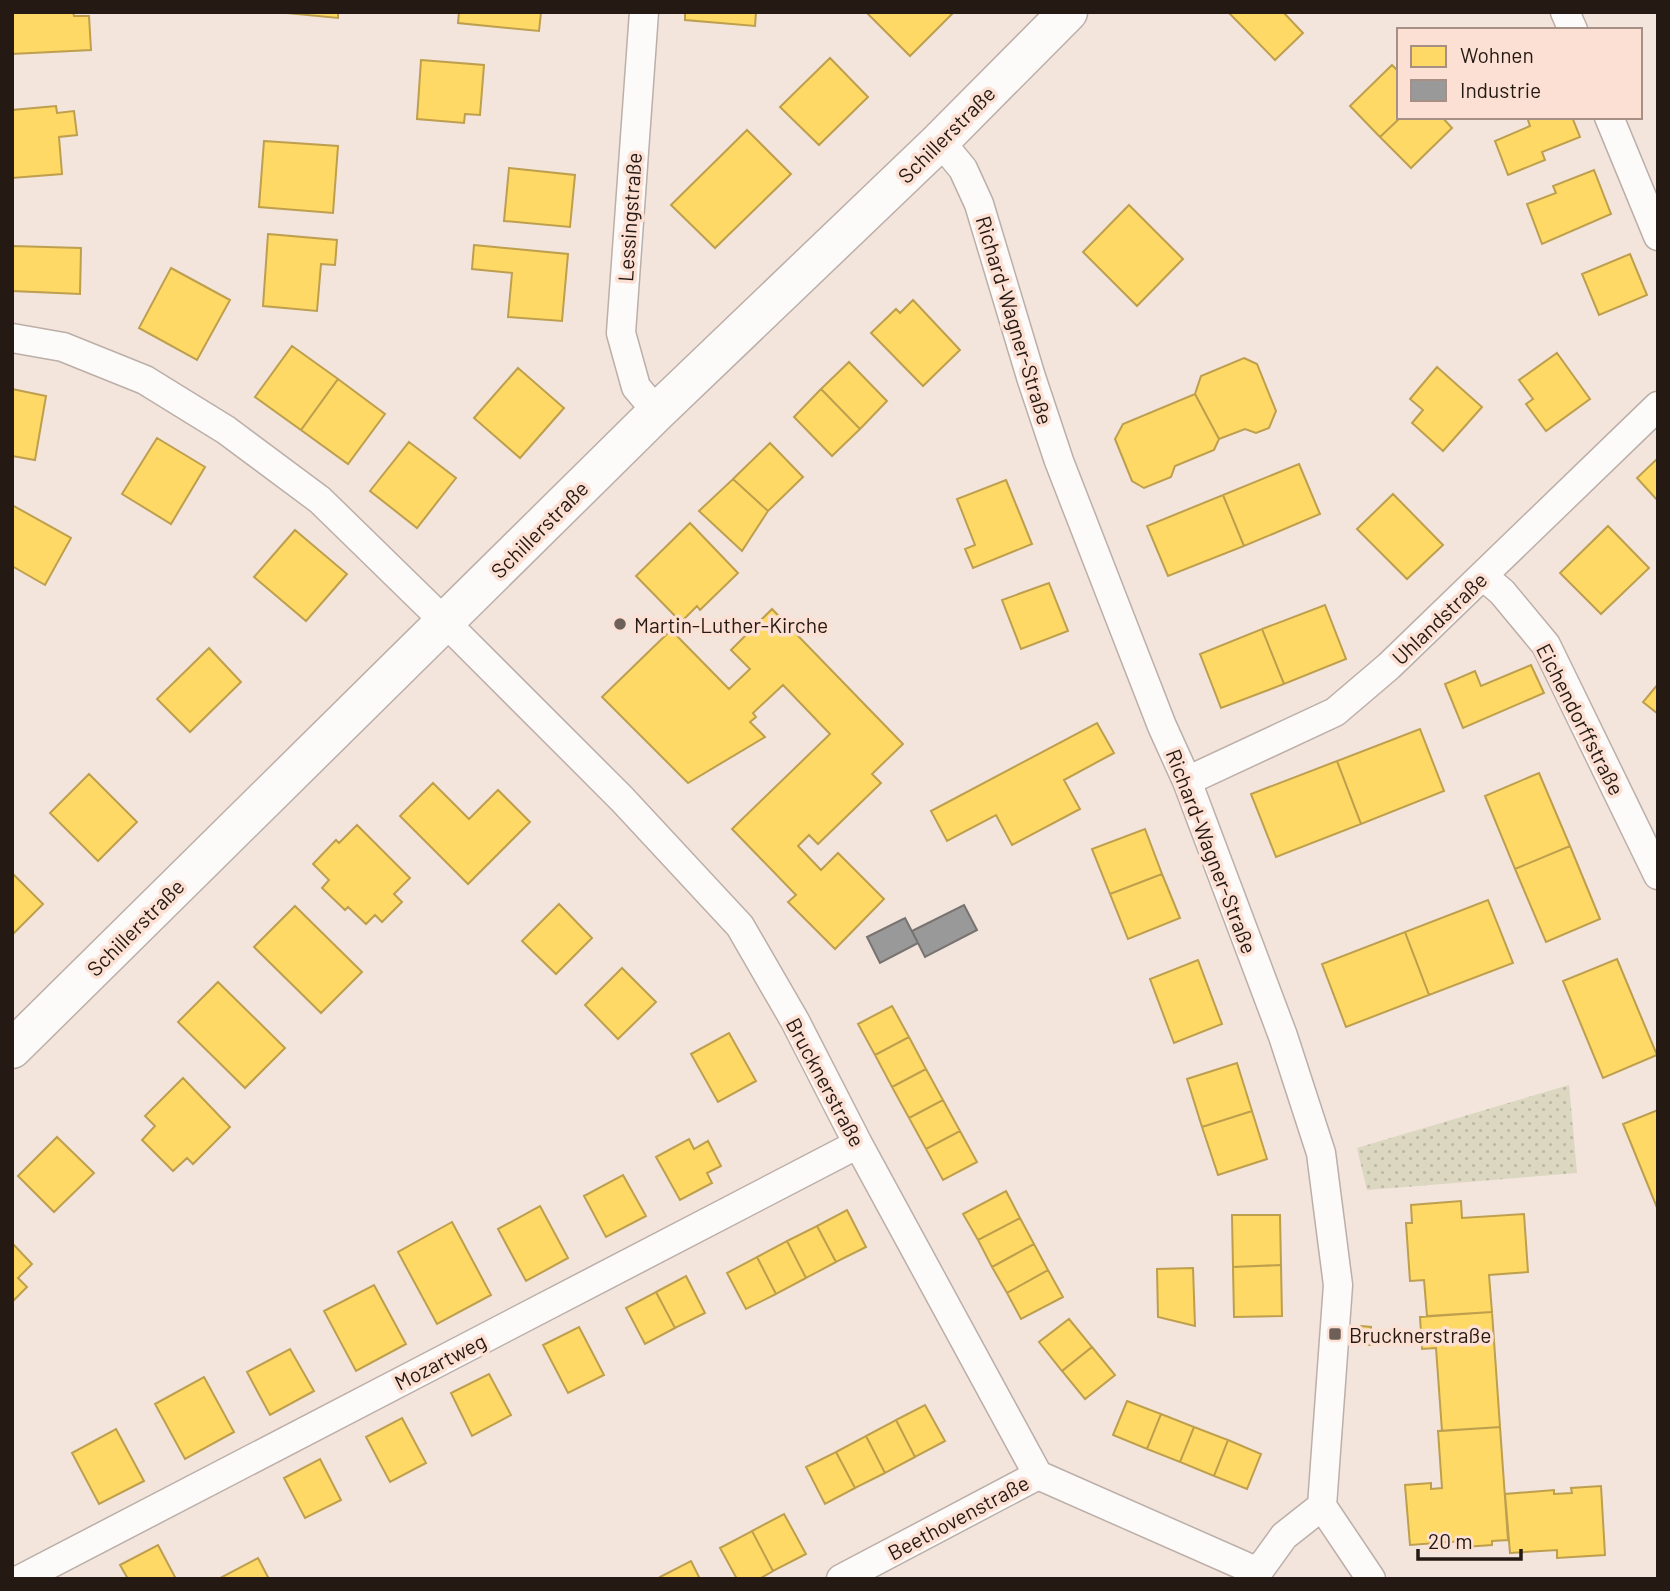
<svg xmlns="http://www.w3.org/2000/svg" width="1670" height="1591" font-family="Barlow,sans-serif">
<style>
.grass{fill:url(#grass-dots)}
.homes{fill:#ffd966;stroke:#bd9f4d;stroke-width:2}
.industry{fill:#999;stroke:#767371;stroke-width:2}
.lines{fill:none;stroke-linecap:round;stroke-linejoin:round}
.street-casing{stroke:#bbafa8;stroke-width:31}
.secondary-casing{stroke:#bbafa8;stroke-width:41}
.street{stroke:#fdfbfa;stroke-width:28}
.secondary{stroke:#fdfbfa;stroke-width:38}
.poi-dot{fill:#6c6059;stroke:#fce0d3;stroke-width:2.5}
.labels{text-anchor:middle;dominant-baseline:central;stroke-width:7;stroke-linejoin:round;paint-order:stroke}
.street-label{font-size:21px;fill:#241913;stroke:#fce0d3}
.poi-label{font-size:21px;fill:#241913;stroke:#fce0d3;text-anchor:start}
</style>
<defs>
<pattern id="grass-dots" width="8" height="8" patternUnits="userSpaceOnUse" patternTransform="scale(1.75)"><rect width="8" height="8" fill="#dcd7c0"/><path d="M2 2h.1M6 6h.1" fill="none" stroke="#bdb8a4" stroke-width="1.8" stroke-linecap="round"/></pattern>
</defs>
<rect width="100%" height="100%" fill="#f3e4dc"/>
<path class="grass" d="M1569,1085L1577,1173L1367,1190L1357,1148Z"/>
<path class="homes" d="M12,12H73L74,16H89L91,50L12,54Z
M276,12H338V18Z
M459,12H541L539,31L458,23Z
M685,12H756L755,26L685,20Z
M866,12H954L910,56Z
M1228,12H1283L1303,33L1275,60Z
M830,58L868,97L819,145L780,107Z
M421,60L484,65L480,115L465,114L464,123L417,119Z
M1392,65L1399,72V117H1401L1380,137L1350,106Z
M56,106L57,113L74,111L77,135L59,137L62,174L12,178V110Z
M1401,117H1442L1452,128L1411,168L1380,137Z
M1527,117H1572L1580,137L1542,152L1545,160L1508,175L1495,141L1530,126Z
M747,130L791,174L715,248L671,205Z
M264,141L338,146L333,213L259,207Z
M509,168L575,175L570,227L504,221Z
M1594,170L1611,214L1542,244L1527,204L1556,193L1553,186Z
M1129,205L1183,259L1137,306L1083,252Z
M268,234L337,240L335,265L321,264L317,311L263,306Z
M474,245L568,254L562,321L508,317L512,273L472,269Z
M12,246L81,248L80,294L12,291Z
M1630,254L1647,295L1599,315L1582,274Z
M171,268L230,300L197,360L139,328Z
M913,300L960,350L923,386L871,333L896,309L900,313Z
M292,346L338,379L301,430L255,397Z
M1557,353L1590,399L1546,431L1526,404L1533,399L1519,380Z
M1244,358L1257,364L1276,411L1269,428L1256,433L1245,429L1219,439L1195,394L1201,376Z
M849,362L887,401L860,429L821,389Z
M1437,367L1482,407L1443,451L1412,423L1423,410L1410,399Z
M518,368L564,408L520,458L474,418Z
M338,379L385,414L348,464L301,430Z
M12,389L46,396L35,460L12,456Z
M821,389L860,429L832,456L794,417Z
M1195,394L1219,439L1214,450L1175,466L1171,477L1144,488L1132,481L1115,439L1123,424Z
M157,438L205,467L171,524L122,494Z
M409,442L456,478L417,528L370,491Z
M770,443L803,477L768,511L733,479Z
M1658,458V501L1637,478Z
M1299,464L1320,514L1244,546L1223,495Z
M733,479L768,511L742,551L699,511Z
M1006,480L1032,544L973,568L965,549L975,545L957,499Z
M1393,494L1443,545L1407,579L1357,529Z
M1223,495L1244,546L1168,576L1147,526Z
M12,505L71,538L45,585L12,566Z
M690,523L738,573L700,610L697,606L681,622L636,576Z
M1608,526L1649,568L1601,614L1560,573Z
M295,530L347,574L306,621L254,577Z
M1049,583L1068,631L1021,649L1002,600Z
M1325,605L1346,659L1284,684L1262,629Z
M772,609L903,744L872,774L881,783L818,844L809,835L798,846L821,870L838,853L884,899L835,949L788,902L796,895L732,829L830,734L783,685L753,713L756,717L750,722L765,737L688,783L602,697L671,630L729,689L750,669L731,650Z
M1262,629L1284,684L1221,708L1200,654Z
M209,648L241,682L190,732L157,699Z
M1531,665L1544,693L1463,728L1445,684L1475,671L1481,686Z
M1658,684V714L1643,702Z
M1097,723L1114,753L1064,780L1080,809L1012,845L996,815L947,841L931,811Z
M1420,729L1444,791L1361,824L1337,761Z
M1337,761L1361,824L1276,857L1251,794Z
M1539,773L1570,846L1515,869L1485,796Z
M89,774L137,822L98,861L50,813Z
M433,783L469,819L498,790L530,822L468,884L400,816Z
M357,825L410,878L394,894L402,902L382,922L375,915L366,924L348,907L345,910L322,888L329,880L313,864L336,840L339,843Z
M1145,829L1162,874L1110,894L1092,849Z
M1570,846L1600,919L1546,942L1515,869Z
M12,873L43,904L12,935Z
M1162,874L1180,918L1128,939L1110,894Z
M1488,900L1513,963L1429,995L1405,932Z
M559,904L592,938L556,974L522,941Z
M295,906L362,972L321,1013L254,947Z
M1405,932L1429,995L1346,1027L1322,964Z
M1617,959L1657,1055L1603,1078L1563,981Z
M1198,960L1222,1024L1174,1043L1150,979Z
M622,968L656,1002L618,1039L585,1005Z
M218,982L285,1048L245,1088L178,1022Z
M892,1006L909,1037L875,1055L858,1024Z
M729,1033L756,1081L718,1102L691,1054Z
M909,1037L926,1069L892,1087L875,1055Z
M1237,1063L1252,1111L1202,1127L1187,1079Z
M926,1069L943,1100L909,1118L892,1087Z
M183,1078L230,1127L193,1164L187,1158L173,1171L142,1140L155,1126L145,1116Z
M943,1100L960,1131L926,1149L909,1118Z
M1658,1110V1210L1623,1124Z
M1252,1111L1267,1159L1218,1175L1202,1127Z
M960,1131L977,1162L943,1180L926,1149Z
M57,1137L94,1173L54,1212L18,1176Z
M689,1139L694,1149L708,1141L721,1166L707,1173L712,1183L680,1200L656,1157Z
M623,1175L646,1216L606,1237L584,1196Z
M1006,1191L1020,1218L978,1240L963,1214Z
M1461,1201L1462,1218L1524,1214L1528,1272L1489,1275L1492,1312L1427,1316L1424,1280L1410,1281L1406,1223H1412L1411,1205Z
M540,1206L568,1258L526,1281L498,1229Z
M847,1210L866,1247L836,1262L817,1226Z
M1232,1215H1280L1281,1265L1233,1267Z
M1020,1218L1034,1244L992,1267L978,1240Z
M452,1222L491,1295L437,1324L398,1252Z
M817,1226L836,1262L806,1278L787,1241Z
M787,1241L806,1278L776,1294L757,1257Z
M12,1243L32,1264L18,1278L27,1287L12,1302Z
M1034,1244L1048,1270L1007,1293L992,1267Z
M757,1257L776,1294L746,1309L727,1273Z
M1281,1265L1282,1316L1234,1317L1233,1267Z
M1193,1268L1195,1326L1158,1317L1157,1269Z
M1048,1270L1063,1297L1021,1319L1007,1293Z
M686,1276L705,1313L675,1328L656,1292Z
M374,1285L406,1344L356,1371L324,1311Z
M656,1292L675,1328L645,1344L626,1308Z
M1492,1312L1500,1427L1442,1431L1436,1348L1422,1349L1420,1317Z
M1069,1319L1092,1347L1062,1371L1039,1342Z
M1361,1326L1371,1327L1370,1345L1360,1344Z
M579,1327L604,1375L568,1393L543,1345Z
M1092,1347L1115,1375L1085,1399L1062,1371Z
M290,1349L314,1391L270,1415L247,1372Z
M489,1374L511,1415L472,1436L451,1393Z
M204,1377L234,1432L185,1459L155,1404Z
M1127,1401L1161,1414L1147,1449L1113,1435Z
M925,1405L945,1441L915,1457L896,1420Z
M1161,1414L1194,1427L1180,1462L1147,1449Z
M402,1418L426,1463L390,1482L366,1437Z
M896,1420L915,1457L885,1473L866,1436Z
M1194,1427L1228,1440L1214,1476L1180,1462Z
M1500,1427L1508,1540L1492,1541V1545L1464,1547L1463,1541L1410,1545L1405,1485L1431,1483V1489L1442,1488L1438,1431Z
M116,1429L144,1481L99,1504L72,1453Z
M866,1436L885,1473L855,1488L836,1452Z
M1228,1440L1261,1454L1247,1489L1214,1476Z
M836,1452L855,1488L825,1504L806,1467Z
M320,1459L341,1500L305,1518L284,1478Z
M1601,1486L1605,1555L1557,1558V1550L1510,1553L1505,1494L1554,1490V1494L1572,1493L1571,1488Z
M784,1514L806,1554L773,1571L752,1531Z
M752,1531L773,1571L759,1579H737L720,1548Z
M158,1545L176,1579H128L120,1565Z
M258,1558L269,1579H220V1578Z
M691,1561L700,1579H661L660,1577Z"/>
<path class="industry" d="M964,905L977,930L925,957L912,931Z
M905,918L918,943L880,963L867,937Z"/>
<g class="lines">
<defs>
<path id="street" d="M644,12L621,333L636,387L657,412
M1565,12L1573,30
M1609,117L1658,236
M940,141L963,169L979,204L1031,377L1059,461L1162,726L1187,781L1283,1036L1321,1153L1338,1285L1322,1506L1371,1579
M12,338L63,347L145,380L226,430L320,500L445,622L622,799L740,926L795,1021L858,1144L1038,1475L1258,1572L1284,1536L1322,1506
M1483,576L1502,592L1546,645L1658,875
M1187,781L1335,712L1389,666L1658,406
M21,1579L858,1144
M841,1579L1038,1475"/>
<path id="secondary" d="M12,1049L657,412L940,141L1068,12"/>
</defs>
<use href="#street" class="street-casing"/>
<use href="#secondary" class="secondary-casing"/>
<use href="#street" class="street"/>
<use href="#secondary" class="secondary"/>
</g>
<g class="poi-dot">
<circle cx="620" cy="624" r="7"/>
<rect x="1328" y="1327" width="14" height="14" rx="3.5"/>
</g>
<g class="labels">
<g class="street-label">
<text transform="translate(946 134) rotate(-45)">Schillerstraße</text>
<text transform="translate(629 217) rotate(-86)">Lessingstraße</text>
<text transform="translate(1015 320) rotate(73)">Richard-Wagner-Straße</text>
<text transform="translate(539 529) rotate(-45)">Schillerstraße</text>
<text transform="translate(1439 618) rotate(-44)">Uhlandstraße</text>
<text transform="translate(1581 719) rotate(63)">Eichendorffstraße</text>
<text transform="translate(1212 851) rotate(69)">Richard-Wagner-Straße</text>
<text transform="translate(135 927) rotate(-45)">Schillerstraße</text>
<text transform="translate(826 1082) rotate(62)">Brucknerstraße</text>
<text transform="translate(440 1361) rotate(-27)">Mozartweg</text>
<text transform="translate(958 1517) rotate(-28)">Beethovenstraße</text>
</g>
<g class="poi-label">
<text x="634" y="624">Martin-Luther-Kirche</text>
<text x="1349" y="1334">Brucknerstraße</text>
</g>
</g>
<rect width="1670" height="1591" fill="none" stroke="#241913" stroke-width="28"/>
<rect x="1397" y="28" width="245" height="91" fill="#fce0d3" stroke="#a69086" stroke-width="2"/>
<rect x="1411" y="46" width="35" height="21" fill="#ffd966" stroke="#a69086" stroke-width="2"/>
<text x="1460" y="63" font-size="21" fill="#241913">Wohnen</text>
<rect x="1411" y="80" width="35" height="21" fill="#999999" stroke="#a69086" stroke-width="2"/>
<text x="1460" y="98" font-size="21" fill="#241913">Industrie</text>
<path d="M1418 1549v10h103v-10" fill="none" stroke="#241913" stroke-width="3.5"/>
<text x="1428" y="1549" font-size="21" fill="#241913" stroke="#fce0d3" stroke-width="5" paint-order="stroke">20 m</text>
</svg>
